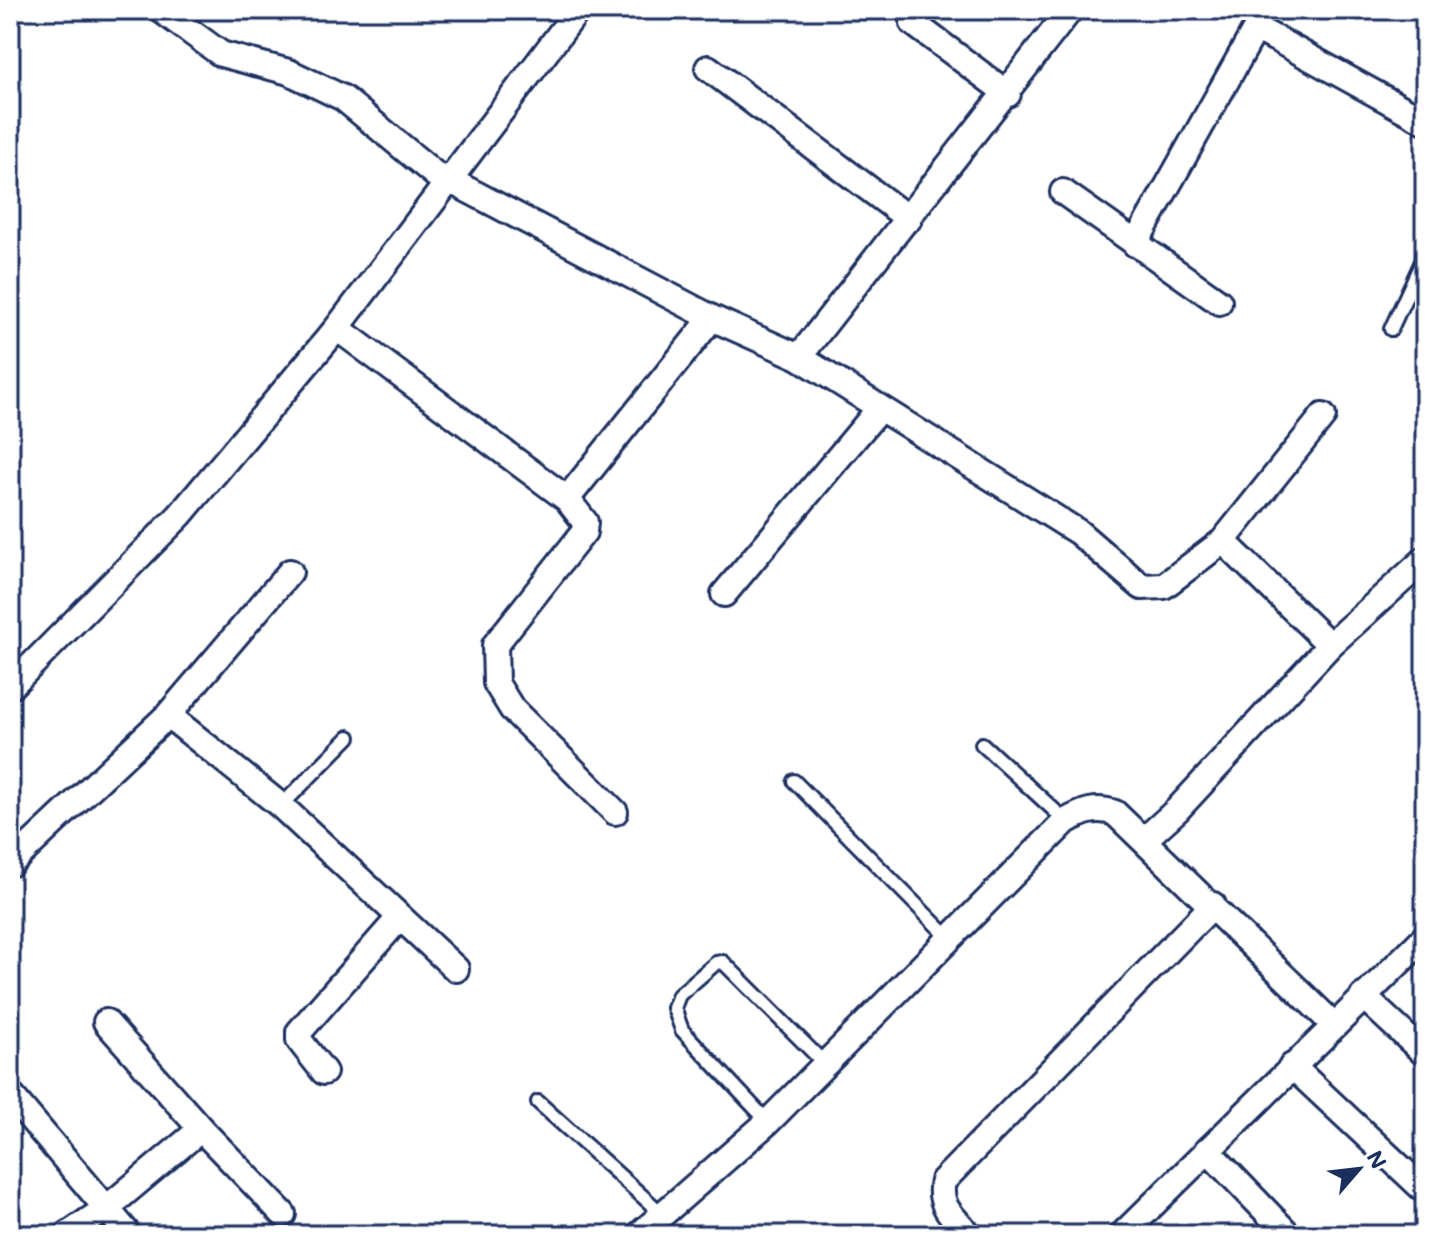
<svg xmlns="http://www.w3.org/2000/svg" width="1435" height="1245" font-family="Mali,sans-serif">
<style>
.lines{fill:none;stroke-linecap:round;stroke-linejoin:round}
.service-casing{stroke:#1b2f5e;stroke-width:18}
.minor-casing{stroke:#1b2f5e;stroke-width:30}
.service{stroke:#fff;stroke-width:12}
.minor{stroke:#fff;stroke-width:24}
</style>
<rect width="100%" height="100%" fill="#fff"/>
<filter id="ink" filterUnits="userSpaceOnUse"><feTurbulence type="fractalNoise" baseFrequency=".0125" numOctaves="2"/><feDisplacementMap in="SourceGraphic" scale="16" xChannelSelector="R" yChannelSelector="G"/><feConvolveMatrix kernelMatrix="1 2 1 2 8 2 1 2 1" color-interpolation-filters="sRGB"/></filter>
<g filter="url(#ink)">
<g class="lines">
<defs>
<path id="service" d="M1391,329L1425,255
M982,744L1066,821
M794,781L950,939
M281,806L349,737
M538,1102L662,1214
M768,1122L682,1030L674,1008L679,995L716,963L723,962L826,1065"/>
<path id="minor" d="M161,10L221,54L289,72L343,98L448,185
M913,23L1008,94
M708,68L909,219
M451,181L712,318L799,357L1078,532L1142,587L1164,586L1223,541L1330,645
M1063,192L1219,302
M1135,244L1256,28L1425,121
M337,328L567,499
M799,357L1070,10
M1223,541L1323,416
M724,594L880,408
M10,687L180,515L337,328L578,10
M168,715L281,806L456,969
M615,812L512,709L496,683L495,645L584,532L585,522L567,499L712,318
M1144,840L1177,810L1330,645L1425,559
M10,864L168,715L290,572
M1363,996L1425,1054
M1292,1066L1421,1187
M324,1072L299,1040V1032L400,917
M10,1094L129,1235
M201,1129L283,1214
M1207,1150L1289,1235
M67,1235L107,1208L201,1129L106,1022
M639,1235L768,1122L1066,821C1083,812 1095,806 1115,813L1333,1024
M970,1235C954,1218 937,1206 943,1181L1213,905
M1122,1235L1425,937"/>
</defs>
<use href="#service" class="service-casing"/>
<use href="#minor" class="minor-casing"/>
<use href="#service" class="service"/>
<use href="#minor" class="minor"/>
</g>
</g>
<rect width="1435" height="1245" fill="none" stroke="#fff" stroke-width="40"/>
<rect x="20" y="20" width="1395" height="1205" fill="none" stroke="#1b2f5e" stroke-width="3" filter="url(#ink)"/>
<g transform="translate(1359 1169) rotate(62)" stroke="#ffffff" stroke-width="6" paint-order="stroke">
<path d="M0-6L14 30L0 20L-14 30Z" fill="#1b2f5e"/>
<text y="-12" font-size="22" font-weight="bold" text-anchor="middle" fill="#1b2f5e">N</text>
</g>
</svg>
